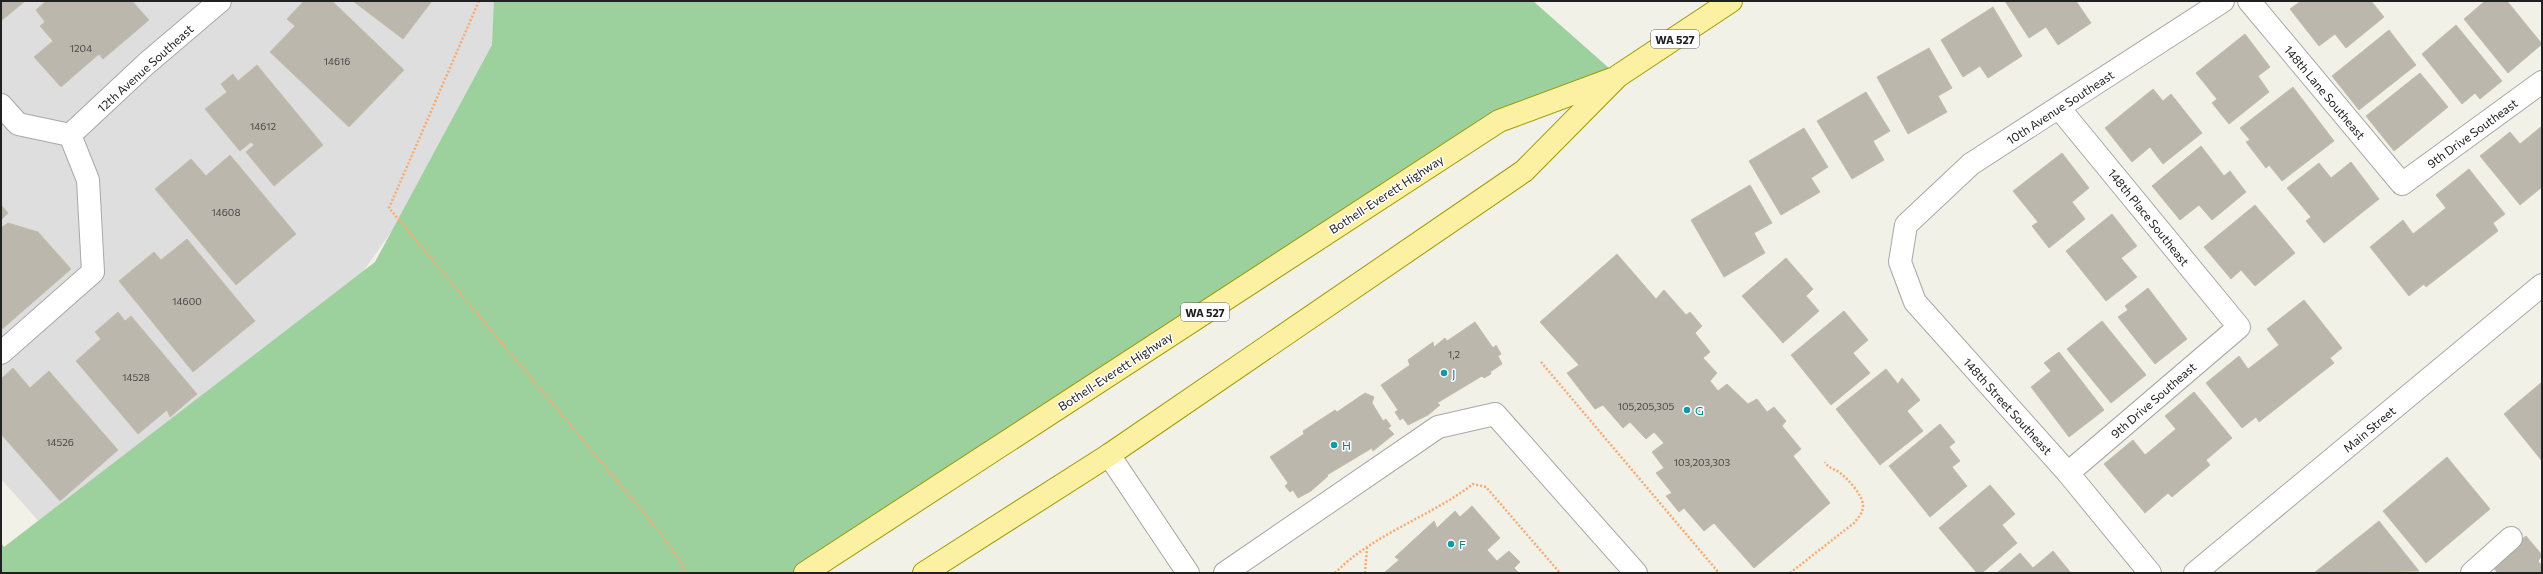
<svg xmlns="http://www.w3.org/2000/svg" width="2543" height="574" font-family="Commissioner,sans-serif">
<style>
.residential{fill:#dfdede}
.forest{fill:#9cd09d}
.building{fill:#bbb7ac;stroke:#c3bda9}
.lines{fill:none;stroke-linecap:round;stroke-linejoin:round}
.lane-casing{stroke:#a8a8a8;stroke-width:24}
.street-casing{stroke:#a8a8a8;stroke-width:24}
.primary-casing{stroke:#9d9b00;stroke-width:24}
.path{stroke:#faaa70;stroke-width:2.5;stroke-dasharray:2 2;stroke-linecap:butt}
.lane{stroke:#fff;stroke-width:22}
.street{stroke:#fff;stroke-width:22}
.primary{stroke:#fcf1a2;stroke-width:22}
.culture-dot{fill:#0f9aa8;stroke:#fff;stroke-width:1.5}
.labels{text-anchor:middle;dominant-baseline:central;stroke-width:3;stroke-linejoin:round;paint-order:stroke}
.number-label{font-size:10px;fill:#484644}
.shield{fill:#fff;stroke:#646464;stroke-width:1}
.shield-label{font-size:11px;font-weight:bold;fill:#212121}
.street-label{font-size:12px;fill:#212121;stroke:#fff}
.culture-label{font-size:12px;fill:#0d838f;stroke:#fff;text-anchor:start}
</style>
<rect width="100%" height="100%" fill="#f1f1e7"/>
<path class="residential" d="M1,1H544V17L325,325L68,554L1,479Z"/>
<path class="forest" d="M494,1H1533L1618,76L1498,121L805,573H1V543L4,547L375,262L492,45Z"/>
<path class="building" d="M1,1H25L1,21Z
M46,1H132L149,20L103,59L99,54L61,87L34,57L53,41L40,26L45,22L36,10Z
M304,1H332L404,70L349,127L270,52L295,26L287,19Z
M353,1H432L403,39Z
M2005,1H2076L2091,23L2058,45L2046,27L2029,38Z
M2301,1H2371L2384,17L2346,48L2335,34L2319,46L2290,9Z
M2485,1H2507L2542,44L2508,73L2464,19Z
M1993,7L2022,56L1988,78L1980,66L1963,77L1941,40Z
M2456,25L2502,81L2480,99L2475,93L2462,104L2422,54Z
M2389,30L2416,65L2359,110L2332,76Z
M2245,34L2270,67L2258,76L2269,92L2229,124L2212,103L2217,99L2196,73Z
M1929,48L1952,88L1938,96L1947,112L1908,134L1877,77Z
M257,65L323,145L274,186L246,152L254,145L251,142L240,151L205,109L227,92L221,84L233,74L238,81Z
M2420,73L2448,107L2394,151L2366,116Z
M2293,87L2334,141L2282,181L2269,165L2266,168L2246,142L2250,140L2240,128Z
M2153,89L2163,101L2171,94L2202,133L2163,164L2150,147L2132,162L2105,128Z
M1866,92L1890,131L1873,141L1884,160L1852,179L1817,121Z
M2542,126V187L2520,205L2480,156L2510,132L2520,144Z
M1804,128L1828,167L1811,178L1820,192L1781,215L1749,161Z
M2201,146L2224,176L2230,171L2246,192L2212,220L2199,205L2180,220L2152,186Z
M2062,153L2089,188L2072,202L2085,219L2049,248L2032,226L2038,222L2013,191Z
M230,155L296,234L236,285L155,189L191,159L206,176Z
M2351,162L2379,199L2324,243L2306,221L2311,217L2287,188L2319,163L2331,178Z
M2469,169L2505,214L2493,223L2498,231L2426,287L2424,284L2409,296L2370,247L2403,220L2413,234L2446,208L2436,195Z
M1750,185L1772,223L1754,233L1765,253L1724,277L1691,220Z
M1,205L8,213L1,220Z
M2255,205L2295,253L2255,286L2241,270L2231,279L2204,247Z
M2112,214L2137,246L2121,258L2137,277L2106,301L2066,251Z
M8,223L38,232L71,269L1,330V228Z
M187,239L255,321L193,372L119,281L154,252L161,260Z
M1617,254L1656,299L1664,290L1686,315L1690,312L1702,326L1695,333L1710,352L1703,358L1717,373L1710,381L1718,391L1727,384L1748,404L1757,399L1767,412L1774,407L1786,421L1782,426L1801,449L1793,456L1830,503L1754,568L1714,523L1704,531L1684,508L1679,512L1666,496L1672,493L1656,473L1664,468L1652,452L1664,443L1654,432L1646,439L1630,422L1623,428L1603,405L1595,409L1567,373L1579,365L1540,322Z
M1786,258L1813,289L1806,296L1819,311L1783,343L1742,296Z
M2148,288L2187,339L2155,364L2118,317L2128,310L2125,306Z
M2304,300L2342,348L2330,358L2334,363L2259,422L2256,417L2242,428L2206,383L2239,356L2248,369L2279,345L2267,329Z
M1844,311L1868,340L1853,353L1870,373L1831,405L1791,355Z
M118,312L125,321L131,316L197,394L170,417L167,410L138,434L76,361L101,339L95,332Z
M2102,321L2146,375L2111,403L2067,349Z
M1475,322L1493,348L1496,345L1501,354L1498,356L1502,364L1490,372L1491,374L1484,378L1482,376L1437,403L1440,405L1428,415L1408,425L1403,418L1400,420L1395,412L1398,410L1381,385L1410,365L1408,360L1433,342L1434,347L1445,338L1447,341Z
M2059,352L2104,410L2069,437L2031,387L2051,371L2044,363Z
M13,368L30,388L49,371L118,450L60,501L1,434V379Z
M1886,369L1898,384L1902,378L1920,400L1907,411L1923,431L1880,465L1836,409Z
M2542,382V461L2504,414Z
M2194,392L2232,438L2206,460L2210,465L2172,497L2168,493L2145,513L2104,464L2133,440L2145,455L2176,429L2165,416Z
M1365,393L1374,397L1372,403L1383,421L1386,419L1391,426L1388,428L1394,434L1373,451L1372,448L1327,475L1328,476L1311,491L1298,498L1293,490L1290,492L1285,486L1288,483L1270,457L1304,434L1303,431L1335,410L1337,412Z
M1940,424L1955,442L1949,447L1960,461L1952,467L1967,486L1930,517L1889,466Z
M2447,457L2490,509L2426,563L2383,511Z
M1990,485L2015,514L2002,525L2017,543L1982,573H1977L1939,528Z
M1472,506L1500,538L1487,550L1497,561L1509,551L1520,562L1514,568L1519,573H1384L1399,560L1395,557L1434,521L1437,528L1455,511L1460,517Z
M2379,521L2419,571L2314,573Z
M2526,536L2542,555L2538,561L2542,566V573H2498L2491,565Z
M2053,551L2071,573H1997L2020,553L2033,568Z"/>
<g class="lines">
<defs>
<path id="lane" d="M2249,1L2402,184L2542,82
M2059,108L2239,327L2068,473
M1,353L93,272L88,180L70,135
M1225,573L1438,427L1495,414L1636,573
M2472,573L2511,538"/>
<path id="street" d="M1,105L18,124L70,135L146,64L220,1
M1109,455L1188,573
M2150,573L2068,473L1915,302L1900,262L1906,225L1971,164L2223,1
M2195,573L2542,285"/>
<path id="primary" d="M805,573L1499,121L1612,79
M924,573L1109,455L1524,171L1618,76L1731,1"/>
</defs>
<use href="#lane" class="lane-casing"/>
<use href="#street" class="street-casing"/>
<use href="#primary" class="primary-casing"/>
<path class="path" d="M479,1L389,208L663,536L687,573
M1541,362L1719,573
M1335,573C1373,534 1430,517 1473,484L1486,487L1560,573
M1365,573L1367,548
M1790,573L1854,523C1858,518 1863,513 1863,506C1863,495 1848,479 1840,473C1834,468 1829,469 1825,462"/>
<use href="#lane" class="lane"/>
<use href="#street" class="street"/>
<use href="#primary" class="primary"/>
</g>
<g class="culture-dot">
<circle cx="1444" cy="373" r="4"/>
<circle cx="1687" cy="410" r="4"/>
<circle cx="1334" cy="445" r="4"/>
<circle cx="1451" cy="544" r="4"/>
</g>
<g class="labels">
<g class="number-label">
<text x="81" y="48">1204</text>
<text x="337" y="61">14616</text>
<text x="263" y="126">14612</text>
<text x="226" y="212">14608</text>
<text x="187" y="301">14600</text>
<text x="1454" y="354">1,2</text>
<text x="136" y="377">14528</text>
<text x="1646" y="406">105,205,305</text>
<text x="60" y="442">14526</text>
<text x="1702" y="462">103,203,303</text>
</g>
<g class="shield">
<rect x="1651" y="30" width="48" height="18" rx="3"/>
<rect x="1181" y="303" width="48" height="18" rx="3"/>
</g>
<g class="shield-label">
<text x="1675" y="39">WA 527</text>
<text x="1205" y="312">WA 527</text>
</g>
<g class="street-label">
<text transform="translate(145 68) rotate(-42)">12th Avenue Southeast</text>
<text transform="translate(2325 92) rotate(50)">148th Lane Southeast</text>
<text transform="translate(2060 107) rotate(-33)">10th Avenue Southeast</text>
<text transform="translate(2472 133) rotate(-36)">9th Drive Southeast</text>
<text transform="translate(1386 194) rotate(-33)">Bothell-Everett Highway</text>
<text transform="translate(2149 217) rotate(51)">148th Place Southeast</text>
<text transform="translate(1115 371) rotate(-33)">Bothell-Everett Highway</text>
<text transform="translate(2153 400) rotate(-41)">9th Drive Southeast</text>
<text transform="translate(2008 406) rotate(48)">148th Street Southeast</text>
<text transform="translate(2369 429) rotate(-40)">Main Street</text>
</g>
<g class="culture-label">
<text x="1452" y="373">J</text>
<text x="1695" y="410">G</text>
<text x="1342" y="445">H</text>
<text x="1459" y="544">F</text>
</g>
</g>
<rect width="2543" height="574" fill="none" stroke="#212121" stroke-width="4"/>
</svg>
